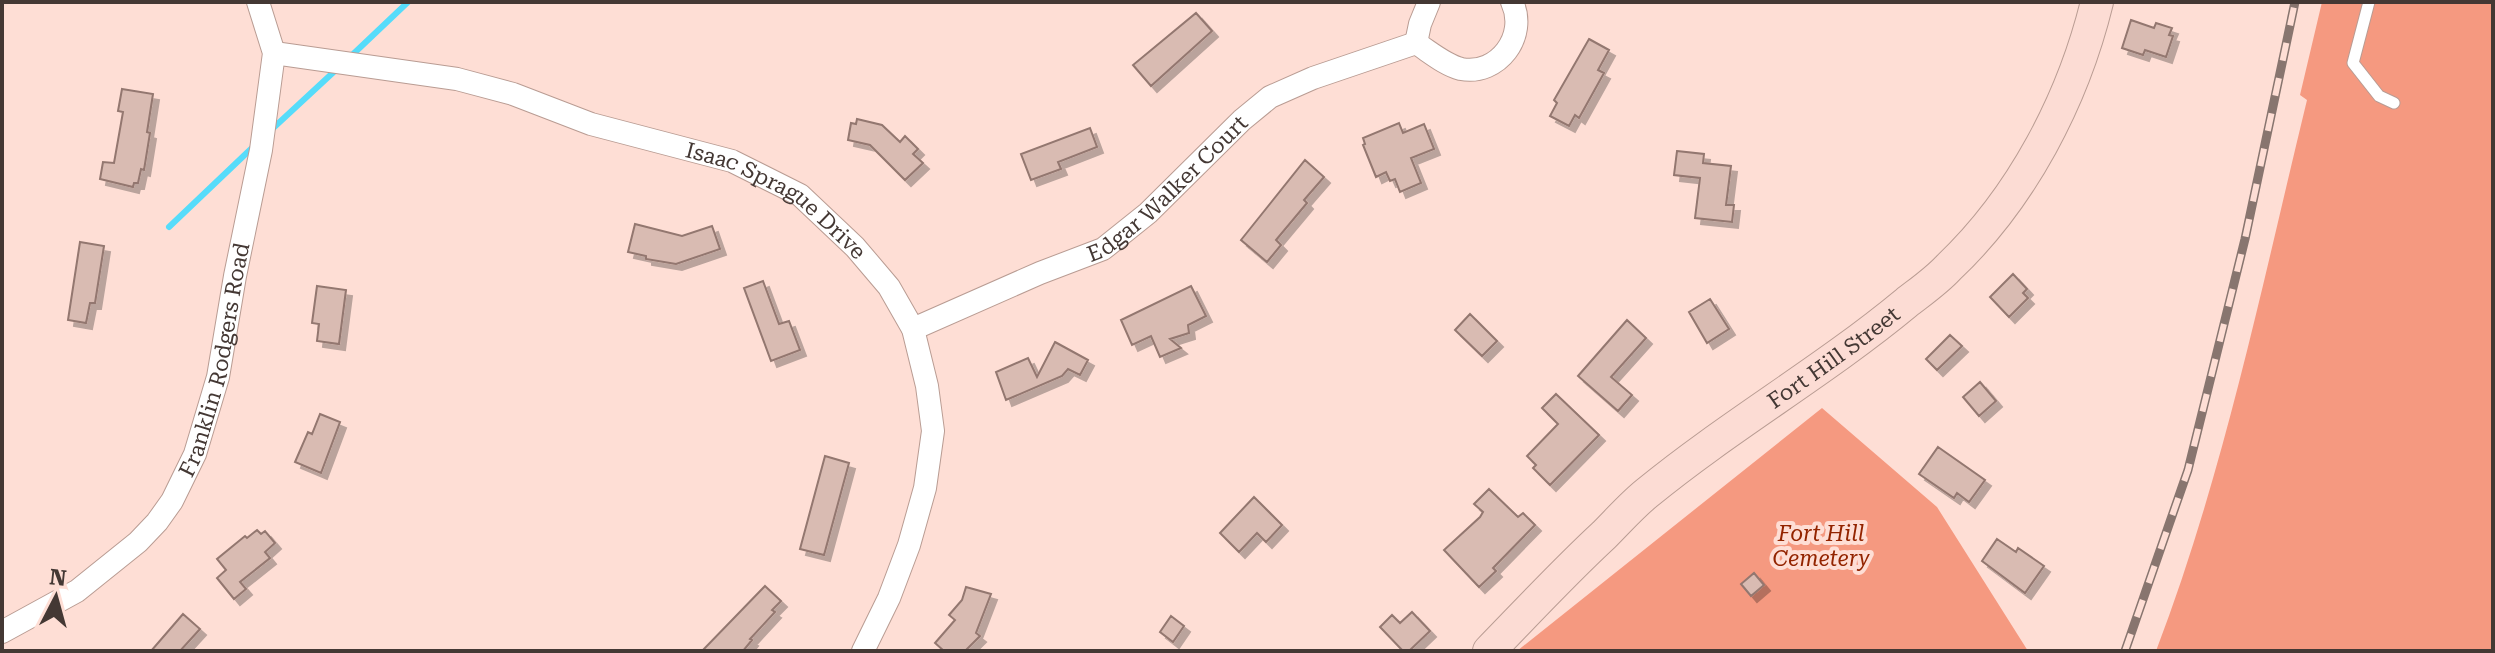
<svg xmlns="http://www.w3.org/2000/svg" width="2495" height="653" font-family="'Roboto Serif',serif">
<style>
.green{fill:#f59980}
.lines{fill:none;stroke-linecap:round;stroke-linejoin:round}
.stream{stroke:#56dcfa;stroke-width:6}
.building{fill:#d9bbb2;stroke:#93776f;stroke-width:2;filter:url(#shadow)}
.service-casing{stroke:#b99c93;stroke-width:13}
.minor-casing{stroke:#b99c93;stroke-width:24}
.secondary-casing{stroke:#b99c93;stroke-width:34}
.service{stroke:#fff;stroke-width:11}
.minor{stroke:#fff;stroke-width:22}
.secondary{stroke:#fcdcd4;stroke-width:32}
.rail-casing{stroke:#88756f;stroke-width:9}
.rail{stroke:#feded5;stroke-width:6;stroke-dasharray:18;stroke-linecap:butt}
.labels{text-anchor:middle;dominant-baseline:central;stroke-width:8;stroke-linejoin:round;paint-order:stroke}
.street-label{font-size:22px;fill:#443834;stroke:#feded5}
.park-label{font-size:22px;font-style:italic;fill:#932400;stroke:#feded5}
</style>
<defs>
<filter id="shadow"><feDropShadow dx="6" dy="6" stdDeviation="0" flood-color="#0004"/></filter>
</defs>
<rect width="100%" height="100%" fill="#feded5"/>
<path class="green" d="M2322,2H2493V651H2156C2224,473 2262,285 2307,100L2300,95Z
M1822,408L1937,507L2028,651H1517Z"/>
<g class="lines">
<path class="stream" d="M349,58L408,2
M270,131L338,68
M169,227L253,147"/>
</g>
<path class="building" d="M1196,13L1212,31L1151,86L1133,65Z
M2131,20L2154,28L2156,23L2172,28L2169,35L2173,36L2166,57L2145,50L2143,55L2122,48Z
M1589,39L1609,50L1598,70L1604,73L1579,118L1575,115L1569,126L1550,116L1557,103L1554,100Z
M122,89L153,94L147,132L150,133L144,170L141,169L138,183H134L133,187L100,179L103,162L114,163L123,112L118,111Z
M857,119L882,125L900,142L905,136L918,149L913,154L923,163L905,180L870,145L848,140L851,123L856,124Z
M1399,123L1403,133L1424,124L1434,149L1411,158L1421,183L1400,192L1395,179L1390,181L1386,172L1376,177L1363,145L1365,144L1363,138Z
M1090,128L1097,147L1058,162L1061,169L1031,180L1021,154Z
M1677,151L1704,154L1703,163L1731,166L1726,205H1734L1732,222L1695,218L1700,178L1674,175Z
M1305,160L1324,177L1304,200L1307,203L1276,240L1281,245L1267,262L1241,240Z
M635,224L682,236L712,226L720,249L676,264L646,259V256L628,252Z
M80,242L104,246L95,303H90L86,323L68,320Z
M2013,274L2027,289L2023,293L2028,298L2009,317L1990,297Z
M763,281L779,324L789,321L800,350L771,361L744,288Z
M317,286L346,290L339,344L317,341L319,324L312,323Z
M1191,286L1206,316L1188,325L1189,333L1170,339L1181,348L1160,357L1151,336L1132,345L1121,320Z
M1710,299L1729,329L1707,343L1689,312Z
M1470,314L1497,341L1482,356L1455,330Z
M1627,320L1646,338L1611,377L1632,395L1618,411L1578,376Z
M1950,335L1962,346L1937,370L1926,359Z
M1055,342L1088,360L1080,375L1068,369L1062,376L1006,400L996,372L1028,358L1037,377Z
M1980,382L1996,401L1979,416L1963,397Z
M1556,394L1599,435L1550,485L1533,468L1536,465L1527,456L1558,424L1542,408Z
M320,414L340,422L321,473L295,462L308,432L312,434Z
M1938,447L1985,480L1969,502L1957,493L1954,498L1919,474Z
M825,456L849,463L824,555L800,549Z
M1489,489L1518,517L1523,513L1535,525L1493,568L1496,571L1479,587L1444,550L1480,517L1483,512L1474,504Z
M1254,497L1282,525L1266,542L1257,533L1239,552L1220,533Z
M257,530L261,534L265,531L275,543L265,552L270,558L240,582L246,589L234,599L217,578L226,570L217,559L245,536L247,538Z
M1997,539L2016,552L2018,548L2044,566L2025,593L1982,561Z
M1754,573L1764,585L1751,596L1741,584Z
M765,586L781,601L772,610L775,612L750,639L752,640L743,651H702Z
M966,587L991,594L976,633L980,636L965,651H944L935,643L955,620L949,615L962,600Z
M1412,612L1430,631L1409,651H1403L1380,627L1392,615L1400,623Z
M183,614L200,629L180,651H151Z
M1171,616L1184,626L1173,642L1160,632Z"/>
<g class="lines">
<defs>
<path id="service" d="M2369,2L2353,63L2379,96L2394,103"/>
<g id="minor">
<path d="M1416,43C1430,52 1445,65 1461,69C1498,76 1528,36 1512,2"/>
<path d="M1416,43L1420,24L1429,2"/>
<path id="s1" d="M274,53L457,79L513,94L591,124L732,161L800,195L855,247L889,287L913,329L927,386L933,431L925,488L909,545L889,598L863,651"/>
<path id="s2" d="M913,329L1040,273L1103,249L1148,213L1242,120L1270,97L1313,78L1416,43"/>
<path id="s3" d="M2,632L77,591L138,542L157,522L172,501L195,454L218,377L235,276L261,150L274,53L258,2"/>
</g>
<g id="secondary">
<path id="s4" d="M1489,651C1527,612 1564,572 1604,535C1618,521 1632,505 1647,493C1730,425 1824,371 1906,303C1920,292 1936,281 1948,268C2022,198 2073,100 2097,2"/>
</g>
</defs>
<use href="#service" class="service-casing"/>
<use href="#minor" class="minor-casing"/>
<use href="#secondary" class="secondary-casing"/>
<use href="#service" class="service"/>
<use href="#minor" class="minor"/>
<use href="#secondary" class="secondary"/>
<defs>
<path id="rail" d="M2125,651L2188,470L2245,239L2295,2"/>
</defs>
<use href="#rail" class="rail-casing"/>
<use href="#rail" class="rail"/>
</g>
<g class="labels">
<g class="street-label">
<text stroke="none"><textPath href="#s2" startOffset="294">Edgar Walker Court</textPath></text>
<text stroke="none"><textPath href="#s1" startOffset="530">Isaac Sprague Drive</textPath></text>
<text stroke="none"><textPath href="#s4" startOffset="454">Fort Hill Street</textPath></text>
<text stroke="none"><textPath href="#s3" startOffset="366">Franklin Rodgers Road</textPath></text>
</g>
<g class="park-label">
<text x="1821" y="533">Fort Hill<tspan x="1821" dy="25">Cemetery</tspan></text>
</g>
</g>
<rect width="2495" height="653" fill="none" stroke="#443834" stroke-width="8"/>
<g transform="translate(56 597) rotate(6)" stroke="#feded5" stroke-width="6" paint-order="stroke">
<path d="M0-6L14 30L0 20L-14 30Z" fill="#443834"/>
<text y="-12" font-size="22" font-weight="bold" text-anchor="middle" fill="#443834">N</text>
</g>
</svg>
